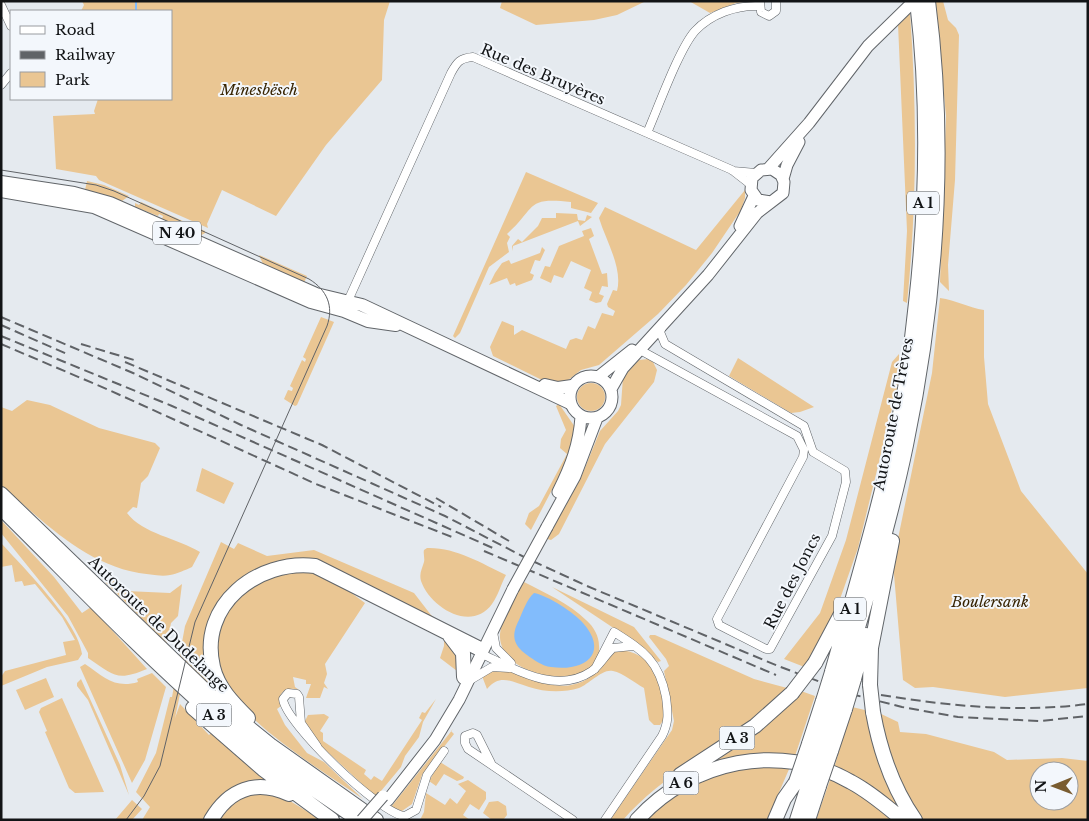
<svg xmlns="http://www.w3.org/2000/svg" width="1089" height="821" font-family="'Libre Baskerville',serif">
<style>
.green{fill:#eac693;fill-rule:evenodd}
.water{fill:#82bcfc}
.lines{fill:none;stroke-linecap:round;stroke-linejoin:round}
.stream{stroke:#82bcfc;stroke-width:2}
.minor-casing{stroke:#616569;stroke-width:9}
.secondary-casing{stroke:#616569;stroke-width:13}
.primary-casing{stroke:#616569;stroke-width:14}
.motorway-casing{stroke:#616569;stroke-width:16}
.minor{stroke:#fff;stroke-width:8}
.secondary{stroke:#fff;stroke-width:11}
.primary{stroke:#fff;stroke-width:12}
.motorway{stroke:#fff;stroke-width:14}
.tram{stroke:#606367;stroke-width:1}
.rail{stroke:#606367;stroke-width:2;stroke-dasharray:10 5;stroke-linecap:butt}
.secondary-bridge-casing{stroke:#616569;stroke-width:13;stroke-linecap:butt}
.motorway-bridge-casing{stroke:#616569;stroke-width:16;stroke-linecap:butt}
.secondary-bridge{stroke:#fff;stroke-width:11}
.motorway-bridge{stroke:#fff;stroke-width:14}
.labels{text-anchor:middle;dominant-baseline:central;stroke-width:4;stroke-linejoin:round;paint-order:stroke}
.shield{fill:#f3f7fc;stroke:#56585b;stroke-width:1}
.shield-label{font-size:14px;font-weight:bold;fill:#121416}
.street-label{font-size:15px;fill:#121416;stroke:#f3f7fc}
.park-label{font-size:15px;font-style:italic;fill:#392503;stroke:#f3f7fc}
</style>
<rect width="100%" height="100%" fill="#e5eaef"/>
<path class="green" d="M82,1H390L384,20L382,80L326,145L276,216L222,190L207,224L208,228L99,180L96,176L56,169L53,116L95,114L94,111L98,99H171V11H81L84,5Z
M502,1H646L617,15L594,20L536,25L500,8Z
M689,1H750L736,3L710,13Z
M935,1H943L948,20L956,28L959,35L955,180L948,265L949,291L940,282L946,116Z
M910,13C917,109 917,206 907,303L903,301L907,231L898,24Z
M526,172L598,203L591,213L571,208V202C525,197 537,207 507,234L510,237L507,243L509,252L489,267L460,333L455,338L453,336Z
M87,181L104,185L129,196L122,201L85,190Z
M745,190V198L741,210L712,253L686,285L658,314L599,365L581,370L563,384L544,381L493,356L490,347L502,321L514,326V335L522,330L566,349L570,340L576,338L582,340L588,326L595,329L602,313L613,316L615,311L608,307L607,304L613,290L617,291C623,268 606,241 599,218L605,207L696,250Z
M135,199V203L139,205L141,202L205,231V233L200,236L175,227L157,218L162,219L163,216L159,214L158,216L135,207Z
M556,213L577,214L578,220L585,221L587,215L592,217L580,226L578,221L513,246V251L512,246L518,239L522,242L538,226L542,218H556Z
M591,228L594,236L589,239L602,274L607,273L608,287L602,286L599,294L604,296L601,302L596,303L589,300L592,292L584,288L591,270L571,261L563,278L554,275L551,283L540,278L545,266L550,267L559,246L584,236L582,231Z
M542,247L545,250L540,261L535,260L530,273L534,275L532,280L516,286L515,283L510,285L507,278L489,285L495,273L502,263L509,260L511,264L540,253Z
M259,255L307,276L303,285L263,264Z
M940,298C956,300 969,308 984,310V357L988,404L1021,491L1088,574V688L1005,697L933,687L915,688L903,680L893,563L932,373Z
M321,317L334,322L297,405L295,406L284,399L288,390L292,391L293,388L290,386L302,360L305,362L306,359L303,357Z
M899,354V380L858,548L828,633L807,668L784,659L820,613L846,540L892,362Z
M738,358L814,407L800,412L791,413L729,376Z
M648,359L653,362L657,370L654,382L605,444L559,534L551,540L547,539L580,480L600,431L618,411L621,405L623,377L639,360Z
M577 397a14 14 0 1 1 28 0a14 14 0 1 1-28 0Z
M27,400L50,405L99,428L155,443L160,448L148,476L141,483L137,508L133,507L127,513C143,534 177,538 200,552L192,567C185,570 177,574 170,575C161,577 148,574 139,573C83,563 43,521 1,485V407L12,411Z
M559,404L575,427L568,459L531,530L525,524L529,513L539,506L567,454L560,448L561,439L566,430L556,406Z
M202,468L234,483L224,504L196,491Z
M1,520L54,577L82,613L91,607L147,669C116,682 114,675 88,658V653L68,616L1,533Z
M221,542L234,549L238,543L267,556L314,550L414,593L431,615L441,623L333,570L274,564L212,620L219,696L187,665L189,651L175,718L180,704L209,735L212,732L268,779L206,820H142L150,807L136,792L156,753L170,697H172L185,626Z
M1,543C23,567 79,623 82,654L78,660L47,667L1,686V677L5,671L66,655L63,642L75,640L62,617L35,584L24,586L22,581L15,582L12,565L1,567Z
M427,548C455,547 481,563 506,575C501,584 498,596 492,604C471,633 430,607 421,581C419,573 422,569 424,562C425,558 423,554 424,550Z
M311,569L342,586L365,603L325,664L327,674L324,683L328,689L324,687L320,698H306L311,684H306V680L293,677L295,687L299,690C287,686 276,692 281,706L277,709L285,725L307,753L324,762L363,799C323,771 247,726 224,683C214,664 214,640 222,621C226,610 248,583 258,579C271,573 296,572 311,569Z
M93,570L116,579L126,591L170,593L182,584L178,616L171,623L167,644Z
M524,582C545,593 569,603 586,620C594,627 599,636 599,646C604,695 497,681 500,634C502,616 515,597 524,582Z
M552,587L634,627L661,661L658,662L636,643Z
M650,635H655L754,679L787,688C776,698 766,710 754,719C710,753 659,778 623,820H610L672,730L674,721L664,671L669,666L666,659L649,637Z
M444,638C455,646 457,657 457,671L440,658L444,646Z
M616,650C655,650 663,685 665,718L660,725H654L649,720L644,688C635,683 623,673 613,671C603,668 589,684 579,688C563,693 544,692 529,687C512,682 500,673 487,689L482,676C516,655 546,704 589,678C600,671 607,658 616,650Z
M85,664C104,677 115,689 138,682L137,679L152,673L166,687L145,760L132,783L80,667Z
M46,678L54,697L25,710L16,690Z
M81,679L120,765L129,795L88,700L77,686V683Z
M801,691L815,696L795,756L755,753L713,763C746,741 776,721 801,691Z
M62,698L104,792L75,793L69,788L45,732L47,731L39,712L41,708Z
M436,699L423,722L419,737L405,756L401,767L376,797L320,745L304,723L308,715L324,714L329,717L320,731L323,733V741L366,770L364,774L371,780L374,776L382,781L422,720L419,718L422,712L425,713Z
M852,707L869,711L904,812L834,768Z
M877,712L898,722L900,732L926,734L994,752L1007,760L1062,758L1088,761V820H923C899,788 886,751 877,712ZM1039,771H1069V801H1039Z
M453,729L451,731L454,734L422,775L412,804L402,811L391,807Z
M440,762L464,777L463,779L457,781L444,774L436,786L429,781Z
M745,766L790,767L767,820H645C675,788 704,778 745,766Z
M831,777L852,787L896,820H816Z
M468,780L486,792V799L479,810L470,804L463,815L470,820H420L424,812L426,793L445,805L450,798L457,804L466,791L458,784Z
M253,792L282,796L321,820H217L229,805Z
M132,800L142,809L132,820H115Z
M498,801L506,806L507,815L503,820H492L483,813L489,802Z"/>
<path class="water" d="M534,593C547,595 575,613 583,623C610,654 584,672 551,667C542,666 534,660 527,655C513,645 511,635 519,620C523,611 527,599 534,593Z"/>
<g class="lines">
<path class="stream" d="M136,1V11"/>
<defs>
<path id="minor" d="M760,1L761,12L769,16L776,11V1
M1,5L11,26
M1,85L11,73
M647,133C658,108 679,49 695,31C711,14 736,5 759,6
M733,171L756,173
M347,303L451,73C457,62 460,58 473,57L732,170L750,184
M640,350L797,436L804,450L803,457L717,619L719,625L766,649H770L832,536L846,482L845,471L813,452L804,426L665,344L660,332L662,327
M493,632L496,648L511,663
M482,654C516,670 557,695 592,671C601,664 605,655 613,648L633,646
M595,669L614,632C644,651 659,661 666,697C668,713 669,722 662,736L605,820
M472,679L492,667L509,668
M317,746L301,723L299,697L297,694L288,693L283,699C285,723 381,815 405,816L416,810L427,775L444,751
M491,763L477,735L473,733L465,736V743L468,749L573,820"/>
<path id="secondary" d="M768,169L809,123L868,46L914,1
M783,179L787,165L799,142
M740,226L754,196
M570 397a21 21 0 1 1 42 0a21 21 0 1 1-42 0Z
M598,377L632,350
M611,389L623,368L708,275L757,213L783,193L784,182L781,175L772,169L761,170L752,178L751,190L758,200L771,202
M558,492C571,466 579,445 581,417
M547,527L575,476L597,418
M388,800L435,740L459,700L513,589"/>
<path id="primary" d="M1,182L74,193L110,203L316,294L362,305L570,403
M1,191L94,207L311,302L344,311L368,321L396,325
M545,385L558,388L572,386"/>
<path id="motorway" d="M1,494L216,701L270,745L376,820
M1,508C71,577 139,649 213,714C256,752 306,783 353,816
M450,636L463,653L464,677
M815,663L840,616
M832,672C857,583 883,495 902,405C909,371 912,337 916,303C927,204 929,101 917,1
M844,675C866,599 890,523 906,445C936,301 947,148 928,1
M854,679L866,635
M870,685L871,648L892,541
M193,708L263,769L332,820
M873,712C880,751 892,787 915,820
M248,718C233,703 218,688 213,667C198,605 258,559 315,566L478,648
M809,744L823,701
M820,747L834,705
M831,751L845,709
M680,775L755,726L792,693
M211,820C229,789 256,779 289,794
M637,820C691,760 780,741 851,782C870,792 886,806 903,820
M775,820L784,799L796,782
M797,820L809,783
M808,820L819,786"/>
</defs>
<use href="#minor" class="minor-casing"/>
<use href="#secondary" class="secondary-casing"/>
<use href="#primary" class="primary-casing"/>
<use href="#motorway" class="motorway-casing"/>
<use href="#minor" class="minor"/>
<use href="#secondary" class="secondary"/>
<use href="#primary" class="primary"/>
<use href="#motorway" class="motorway"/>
<path class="tram" d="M1,170L96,185L114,191L309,279C327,290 334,306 327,326L195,622L160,766L144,796L126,820"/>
<path class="rail" d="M1,317L133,373L241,425L445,516L526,558L587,586L778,666L855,695L902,707L958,717L1040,721L1088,716
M1,325L67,354
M1,336L172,406L495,549
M1,344L109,390L316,484L452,537
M81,344L134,360
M125,362L322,445L441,507
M436,498L509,541
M484,551L776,675
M881,695C950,706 1018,713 1088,704"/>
<defs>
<path id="secondary-bridge" d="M513,589L547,527
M362,820L383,796"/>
<path id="motorway-bridge" d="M870,685L873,712
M792,693L815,663
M823,701L832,672
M834,705L844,675
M845,709L854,679
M796,782L809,744
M809,783L820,747
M819,786L831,751"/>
</defs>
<use href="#secondary-bridge" class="secondary-bridge-casing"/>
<use href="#motorway-bridge" class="motorway-bridge-casing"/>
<use href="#secondary-bridge" class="secondary-bridge"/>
<use href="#motorway-bridge" class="motorway-bridge"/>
</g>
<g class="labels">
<g class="shield">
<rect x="907" y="191.5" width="32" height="23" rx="4"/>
<rect x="153" y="221.5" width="48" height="23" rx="4"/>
<rect x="834" y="597.5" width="32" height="23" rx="4"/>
<rect x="196.5" y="703.5" width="35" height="23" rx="4"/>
<rect x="719.5" y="726.5" width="35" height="23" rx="4"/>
<rect x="663.5" y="771.5" width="35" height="23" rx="4"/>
</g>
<g class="shield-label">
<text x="923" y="203">A 1</text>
<text x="177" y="233">N 40</text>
<text x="850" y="609">A 1</text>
<text x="214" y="715">A 3</text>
<text x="737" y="738">A 3</text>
<text x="681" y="783">A 6</text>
</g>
<g class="street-label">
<text transform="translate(543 74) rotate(23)">Rue des Bruyères</text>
<text transform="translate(893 414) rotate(-79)">Autoroute de Trèves</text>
<text transform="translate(792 581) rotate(-63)">Rue des Joncs</text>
<text transform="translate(159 624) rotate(44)">Autoroute de Dudelange</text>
</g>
<g class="park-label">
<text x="259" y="89">Minesbësch</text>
<text x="990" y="601">Boulersank</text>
</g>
</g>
<rect width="1089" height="821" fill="none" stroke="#121416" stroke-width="5"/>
<rect x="10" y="10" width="162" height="90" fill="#f3f7fc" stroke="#999ca0"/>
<rect x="20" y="26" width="25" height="8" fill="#ffffff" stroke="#999ca0"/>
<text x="55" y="35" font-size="15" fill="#121416">Road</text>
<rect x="20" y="51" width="25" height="8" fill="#606367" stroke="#999ca0"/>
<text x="55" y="60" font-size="15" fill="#121416">Railway</text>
<rect x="20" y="72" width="25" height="15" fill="#eac693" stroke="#999ca0"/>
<text x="55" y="85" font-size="15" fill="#121416">Park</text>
<g transform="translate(1054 786) rotate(269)"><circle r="24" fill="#f3f7fc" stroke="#999ca0"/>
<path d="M0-4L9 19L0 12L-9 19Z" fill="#795c30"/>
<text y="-8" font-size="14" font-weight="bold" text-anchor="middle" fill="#121416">N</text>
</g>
</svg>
